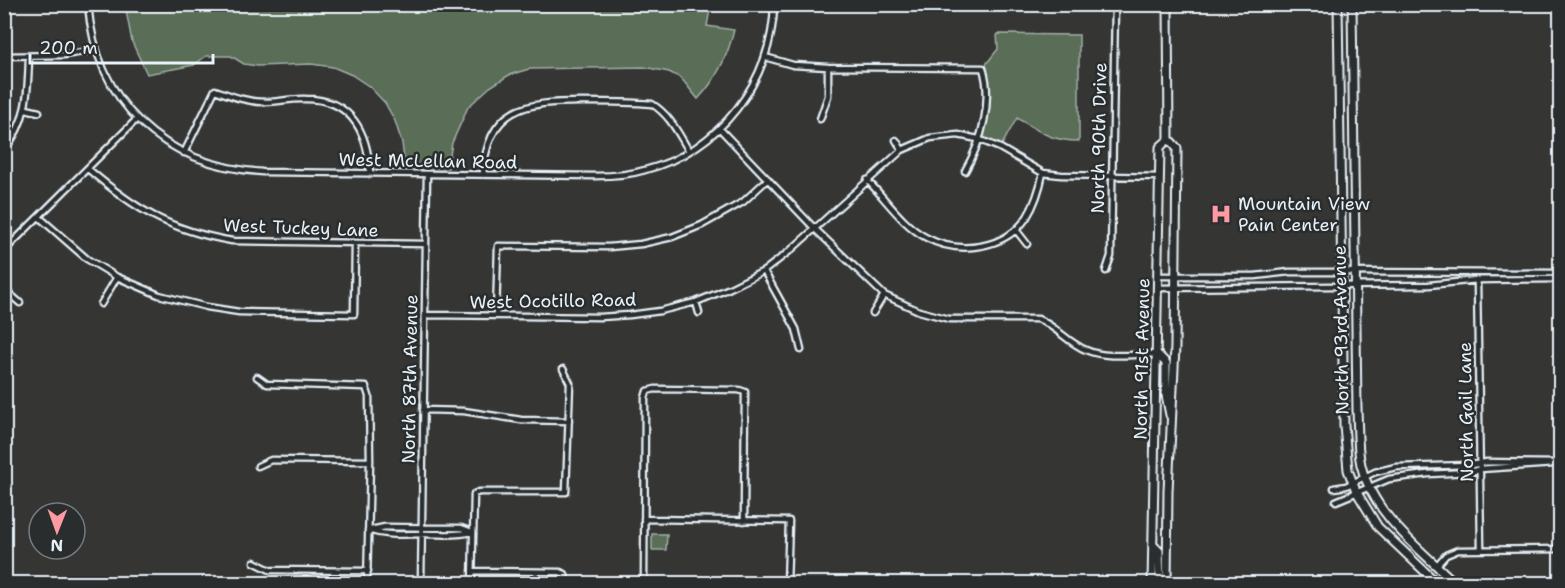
<svg xmlns="http://www.w3.org/2000/svg" width="1565" height="588" font-family="'Shantell Sans',sans-serif">
<style>
.grass{fill:#5a6d57;stroke:#a1afa8;stroke-width:1.5}
.lines{fill:none;stroke-linecap:round;stroke-linejoin:round}
.street-casing{stroke:#e8f1f8;stroke-width:9}
.secondary-casing{stroke:#e8f1f8;stroke-width:11}
.street{stroke:#2a2d2e;stroke-width:4.5}
.secondary{stroke:#2a2d2e;stroke-width:7}
.labels{text-anchor:middle;dominant-baseline:central;stroke-width:5;stroke-linejoin:round;paint-order:stroke}
.street-label{font-size:18px;fill:#e8f1f8;stroke:#2a2d2e}
.poi-label{font-size:18px;fill:#e8f1f8;stroke:#2a2d2e;text-anchor:start}
</style>
<rect width="100%" height="100%" fill="#353634"/>
<filter id="ink" filterUnits="userSpaceOnUse"><feTurbulence type="fractalNoise" baseFrequency=".0167" numOctaves="2"/><feDisplacementMap in="SourceGraphic" scale="12" xChannelSelector="R" yChannelSelector="G"/><feConvolveMatrix kernelMatrix="1 2 1 2 8 2 1 2 1" color-interpolation-filters="sRGB"/></filter>
<g filter="url(#ink)">
<path class="grass" d="M711,4L707,26L734,30C728,55 716,80 698,99L681,78L669,72L644,67L529,69L509,75L490,87L468,107L452,143L448,168L405,167L402,143L395,121L385,103L370,87L352,75L333,67L311,64L258,66L244,64L231,56H206L194,65L147,74L132,42L125,5Z
M997,34L1079,35V141C1051,141 1040,132 1017,118L1000,148L978,139L987,107L983,68L998,49Z
M652,534H667L666,550H652Z"/>
<g class="lines">
<defs>
<path id="street" d="M88,4C96,103 163,165 262,172L595,176C612,176 629,175 645,170C719,151 773,81 774,4
M4,56L64,55L95,50
M765,57L793,65L828,67L983,68C993,101 982,141 965,171
M26,109L39,112
M820,119L828,96V67
M720,129L815,229L884,295L919,311L949,319H1038C1056,326 1068,343 1086,350C1106,359 1135,354 1157,354
M896,140L902,150
M4,150C28,122 28,91 29,56
M184,153L215,90C232,96 247,102 265,102C279,102 293,98 306,99C352,99 368,133 370,174
M88,169C136,210 169,230 232,241L426,244
M483,175C487,107 525,102 582,102C606,102 629,102 652,104C670,115 678,133 689,151
M867,180C886,199 903,226 927,238C959,255 1006,249 1027,217C1035,204 1040,188 1043,173
M39,217L87,259L117,277L159,295L207,307L239,312L354,314L355,244
M1016,230L1027,244
M4,251L137,119
M764,271L796,329L801,350
M1106,271L1111,256L1115,4
M1158,276H1255L1289,272H1332L1560,273
M1477,280L1481,549
M1158,288L1429,285L1477,280L1560,279
M4,289L20,303
M696,302L699,313
M101,304L117,277
M873,313L884,295
M425,315L600,317L630,315L660,311L696,302L730,288L764,271L791,250L902,150L930,138L958,135L978,139L1000,148L1043,173L1061,175L1160,177
M496,316L498,246L609,247L641,244L672,237L702,225L743,202L768,179
M257,377L267,384L366,387L369,396L370,461L367,584
M423,410L464,411L521,420L569,421
M258,466L271,460L370,461
M1334,488L1346,486L1375,472L1396,467L1471,465L1487,462L1560,463
M1336,501L1389,479L1428,474L1471,472L1480,469L1554,464
M644,519L789,521L787,584
M368,530C390,537 403,534 425,534C441,534 457,536 472,532
M371,530L385,527L461,528L472,532
M254,562L270,570L368,571
M1437,565L1446,555L1458,550L1560,549
M472,571L560,572L565,574L566,584
M421,584L427,174
M472,584L474,494L479,492H566L570,383L563,369
M644,584L645,398L647,391L655,389L739,390L745,392L744,521"/>
<path id="secondary" d="M1338,4L1343,364L1344,425L1348,470L1356,491L1378,527L1438,584
M1352,4L1357,409C1358,428 1357,447 1361,465C1373,515 1421,550 1456,584
M1157,354L1166,363V395L1170,415
M1153,545L1159,551L1160,584
M1152,584L1160,147L1169,139
M1167,584L1168,491L1175,347L1177,148L1169,139L1168,4"/>
</defs>
<use href="#street" class="street-casing"/>
<use href="#secondary" class="secondary-casing"/>
<use href="#street" class="street"/>
<use href="#secondary" class="secondary"/>
</g>
</g>
<defs>
<symbol id="hospital-bare" viewBox="-9 -9 18 18"><path d="M-5-5h3v3.5h4V-5h3V5h-3V1.5h-4V5h-3Z" fill="#ff9aa2" stroke="#2a2d2e" stroke-width="2.5" paint-order="stroke"/></symbol>
</defs>
<g fill-rule="evenodd">
<use href="#hospital-bare" x="1206" y="199" width="30" height="30"/>
</g>
<g class="labels">
<g class="street-label">
<text transform="translate(1099 138) rotate(-89)">North 90th Drive</text>
<text transform="translate(428 161) rotate(1)">West McLellan Road</text>
<text transform="translate(301 228) rotate(2)">West Tuckey Lane</text>
<text transform="translate(553 301) rotate(-1)">West Ocotillo Road</text>
<text transform="translate(1341 330) rotate(-91)">North 93rd Avenue</text>
<text transform="translate(1142 359) rotate(-89)">North 91st Avenue</text>
<text transform="translate(410 379) rotate(-89)">North 87th Avenue</text>
<text transform="translate(1466 412) rotate(-91)">North Gail Lane</text>
</g>
<g class="poi-label">
<text x="1238" y="204">Mountain View<tspan x="1238" dy="21">Pain Center</tspan></text>
</g>
</g>
<rect width="1565" height="588" fill="none" stroke="#2a2d2e" stroke-width="24"/>
<rect x="12" y="12" width="1541" height="564" fill="none" stroke="#e8f1f8" stroke-width="2" filter="url(#ink)"/>
<g transform="translate(57 531) rotate(181)"><circle r="28" fill="#2a2d2e" stroke="#767b7f" stroke-width="1.5"/>
<path d="M0-4.5L10 22L0 15L-10 22Z" fill="#ff9aa2"/>
<text y="-9" font-size="16" font-weight="bold" text-anchor="middle" fill="#e8f1f8">N</text>
</g>
<path d="M30 54v9h183v-9" fill="none" stroke="#e8f1f8" stroke-width="3"/>
<text x="39" y="54" font-size="18" fill="#e8f1f8" stroke="#2a2d2e" stroke-width="4.5" paint-order="stroke">200 m</text>
</svg>
